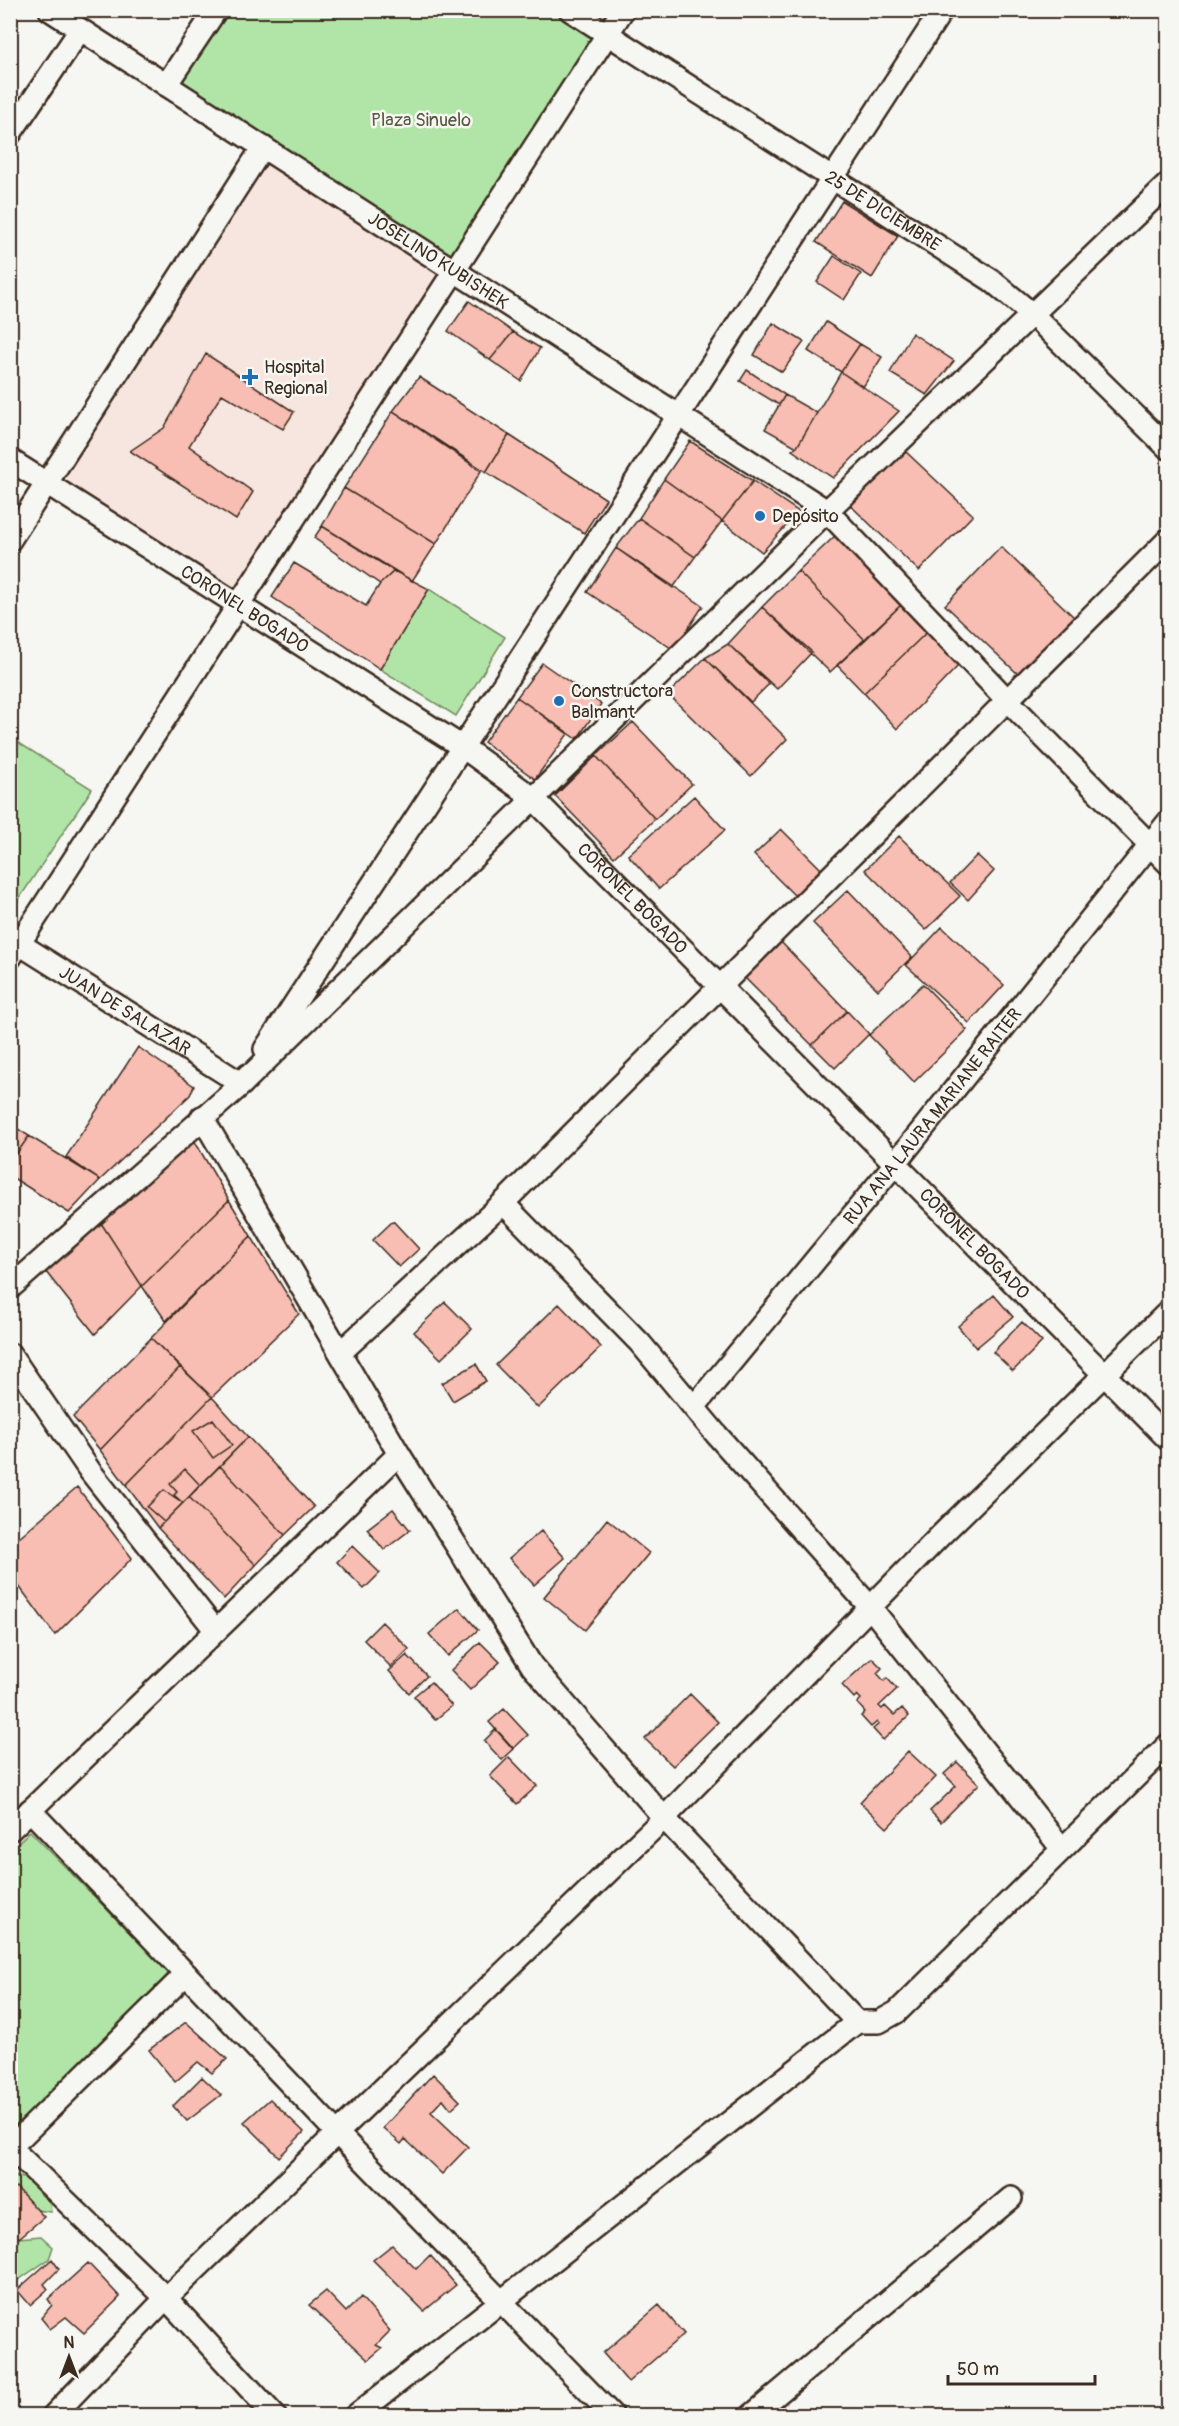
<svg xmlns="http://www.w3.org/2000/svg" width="1179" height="2426" font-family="Pangolin,sans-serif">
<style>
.built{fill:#f7e5df}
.green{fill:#b1e5a7;stroke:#768862;stroke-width:1.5}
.building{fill:#f8bdb3;stroke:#3b2a1e;stroke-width:1.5}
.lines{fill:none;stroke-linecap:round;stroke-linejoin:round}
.minor-casing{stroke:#3b2a1e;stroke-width:26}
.minor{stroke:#f6f6f2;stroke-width:21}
.poi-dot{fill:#1f6fb2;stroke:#f6f6f2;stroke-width:2}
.labels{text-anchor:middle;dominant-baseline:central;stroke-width:5;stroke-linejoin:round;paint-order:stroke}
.park-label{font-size:18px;fill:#585940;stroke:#f6f6f2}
.street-label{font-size:18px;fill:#3b2a1e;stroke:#f6f6f2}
.poi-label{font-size:18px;fill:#3b2a1e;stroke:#f6f6f2;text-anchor:start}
</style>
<rect width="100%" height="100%" fill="#f6f6f2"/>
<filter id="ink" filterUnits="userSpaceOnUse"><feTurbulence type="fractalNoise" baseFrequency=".0167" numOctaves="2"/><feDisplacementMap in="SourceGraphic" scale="12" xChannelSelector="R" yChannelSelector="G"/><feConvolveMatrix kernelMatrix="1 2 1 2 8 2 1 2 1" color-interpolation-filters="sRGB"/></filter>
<g filter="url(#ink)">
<path class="built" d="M263,147L454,271L238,604L47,483Z"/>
<path class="green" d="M216,11H570L607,36L454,271L166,85Z
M429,589L505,637L456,716L380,669Z
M11,738L92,789L15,905L10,902Z
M30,1831L169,1973L11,2134V1850Z
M10,2176C21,2176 41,2183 47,2192C50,2197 50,2206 51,2212L37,2210L19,2190H11Z
M10,2231L19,2238L41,2236L53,2247L49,2259L11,2285Z"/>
<path class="building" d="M842,201L898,236L872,278L816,242Z
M834,256L861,274L844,300L817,282Z
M469,301L513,332L490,360L448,331Z
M826,322L860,344L841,372L808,351Z
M773,323L804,342L782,372L754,355Z
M513,332L540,348L521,381L490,360Z
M912,333L954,361L927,395L890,373Z
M860,344L882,357L863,387L841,372Z
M206,354L294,412L283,429L222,394L189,446L253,492L236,520L130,451L164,428Z
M747,370L785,395L779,405L740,381Z
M841,372L899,411L833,478L792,450L797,447Z
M419,377L509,435L486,472L393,411Z
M785,395L817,413L797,447L765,429Z
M393,411L481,471L436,544L344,488Z
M509,435L606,499L584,533L486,472Z
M690,441L753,481L722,521L664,479Z
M904,450L973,515L919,571L851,506Z
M664,479L722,521L695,557L639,518Z
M753,481L799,512L762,552L722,521Z
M344,488L436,544L412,581L322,526Z
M639,518L695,557L673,588L616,548Z
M322,526L394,571L380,584L314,538Z
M836,535L903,603L865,640L798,571Z
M1001,547L1075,618L1019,675L945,605Z
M616,548L703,606L674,650L587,592Z
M294,563L366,606L380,584L394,571L429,589L380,669L272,597Z
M798,571L865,640L830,672L762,607Z
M903,603L929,630L864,693L837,665Z
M762,607L812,652L777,689L728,644Z
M929,630L961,663L897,729L864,693Z
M728,644L769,684L751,702L705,658Z
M705,658L787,739L751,776L668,694Z
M542,663L601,704L577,739L517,697Z
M517,697L568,734L535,779L484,742Z
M633,722L692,784L655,819L596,756Z
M596,756L655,819L614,857L555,796Z
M694,796L725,830L659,889L628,855Z
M781,829L822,870L795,896L754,855Z
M899,836L960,896L926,930L865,870Z
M977,855L994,871L968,900L950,883Z
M848,890L912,957L878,990L813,923Z
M942,927L1004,985L969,1023L906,965Z
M780,941L847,1011L812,1045L744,977Z
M923,984L967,1030L914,1082L869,1035Z
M847,1011L869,1034L835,1068L812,1045Z
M138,1047L194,1086L190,1095L100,1180L66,1157Z
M10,1124L29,1136L10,1163Z
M29,1136L100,1180L69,1213L10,1176V1163Z
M194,1140L229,1200L142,1286L101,1223Z
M229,1200L251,1236L166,1321L142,1286Z
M393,1221L419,1249L399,1267L373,1240Z
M101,1223L142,1286L95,1334L46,1272Z
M251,1236L299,1314L212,1397L151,1338Z
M994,1295L1013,1317L976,1348L958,1326Z
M445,1302L472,1329L441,1359L414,1332Z
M559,1304L601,1347L538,1408L496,1365Z
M1022,1322L1042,1342L1013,1371L993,1352Z
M151,1338L180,1367L100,1450L73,1417Z
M476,1364L486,1381L453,1401L442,1383Z
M180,1367L212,1397L126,1485L100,1450Z
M212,1397L248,1437L158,1528L126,1485Z
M213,1419L232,1445L213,1458L193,1431Z
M248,1437L314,1507L285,1535L220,1466Z
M220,1466L285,1535L256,1565L189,1497Z
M185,1469L200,1485L183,1503L174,1495L177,1492L170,1484Z
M77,1487L132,1558L55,1635L10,1574V1545Z
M164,1490L183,1503L164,1522L147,1507Z
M189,1497L256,1565L224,1599L158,1528Z
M393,1509L410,1530L384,1550L367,1529Z
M607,1519L649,1553L585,1630L544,1597Z
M541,1531L565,1558L534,1585L509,1558Z
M352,1546L380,1573L364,1589L337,1562Z
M459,1608L478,1630L448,1656L429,1634Z
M382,1622L409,1649L391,1667L364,1640Z
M480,1642L500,1662L470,1690L451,1670Z
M407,1655L427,1676L409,1693L389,1671Z
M872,1658L882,1668L877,1673L884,1681L887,1678L897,1689L879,1706L882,1709L885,1706L894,1715L902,1708L909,1716L883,1740L873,1729L879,1724L877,1722L871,1727L861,1716L865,1712L857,1703L861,1699L857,1695L854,1698L842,1685Z
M431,1682L452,1706L435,1720L414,1696Z
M690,1694L718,1722L673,1766L645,1739Z
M504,1709L528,1735L513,1749L489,1722Z
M496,1729L514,1749L502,1760L484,1741Z
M908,1751L936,1777L887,1828L860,1802Z
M509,1757L537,1786L517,1804L490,1776Z
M957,1762L979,1784L941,1822L930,1811L956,1786L944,1774Z
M186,2022L227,2059L212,2073L198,2062L175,2082L149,2050Z
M433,2074L460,2101L451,2109L443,2099L431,2112L468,2147L442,2174L405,2139L401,2144L383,2128Z
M202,2077L221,2095L187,2121L173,2106Z
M270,2099L304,2132L279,2157L244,2122Z
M16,2187L44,2217L19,2238L10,2228V2191Z
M392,2245L416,2269L430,2255L456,2285L424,2311L373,2260Z
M52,2259L59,2269L44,2284L48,2289L30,2305L17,2290Z
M88,2263L120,2297L84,2333L66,2317L50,2329L41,2318L52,2305L48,2299Z
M326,2291L346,2312L361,2297L390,2331L376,2345L382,2348L368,2360L309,2305Z
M659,2305L684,2334L628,2382L603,2353Z"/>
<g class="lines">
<defs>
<g id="minor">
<path id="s1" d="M50,10L827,511L1008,701L1168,863"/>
<path id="s2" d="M570,10L991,280L1032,314L1168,448"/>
<path d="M166,85L216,10"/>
<path d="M10,134L80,30"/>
<path id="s3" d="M10,460L464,748L533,798L1168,1439"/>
<path d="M10,540L263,147"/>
<path id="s4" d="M10,938L242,1084L248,1075"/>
<path d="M10,958L623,10"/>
<path d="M265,1049C493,704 715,356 942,10"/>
<path d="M202,1117L399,1454L532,1666L664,1818L857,2022"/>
<path d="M503,1203L640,1343L716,1434L871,1608L1062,1849"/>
<path d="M10,1288L242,1084L827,511L1168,184"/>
<path d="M341,1352L503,1203L1168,540"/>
<path d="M10,1354L90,1471L216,1631"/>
<path id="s5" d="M694,1407L894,1165L1168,822"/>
<path d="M30,1810L337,2133L613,2416"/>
<path d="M10,1830L399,1454"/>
<path d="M10,2148L186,1974"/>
<path d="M11,2148L166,2298L275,2416"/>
<path d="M53,2416L166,2298L664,1818L940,1536L1168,1312"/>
<path d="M355,2416L857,2022H879L897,2012L1168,1745"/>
<path d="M751,2416L1011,2198"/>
</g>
</defs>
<use href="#minor" class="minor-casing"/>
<use href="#minor" class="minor"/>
</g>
</g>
<g class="poi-dot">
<path d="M247 368h6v6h6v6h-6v6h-6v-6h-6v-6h6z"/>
<circle cx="760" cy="516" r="6"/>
<circle cx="559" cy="701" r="6"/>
</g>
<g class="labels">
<g class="park-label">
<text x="421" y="120">Plaza Sinuelo</text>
</g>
<g class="street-label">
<text stroke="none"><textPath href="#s2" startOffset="372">25 DE DICIEMBRE</textPath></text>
<text stroke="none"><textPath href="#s1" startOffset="462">JOSELINO KUBISHEK</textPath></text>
<text stroke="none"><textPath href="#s3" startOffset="278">CORONEL BOGADO</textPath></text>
<text stroke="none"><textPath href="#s3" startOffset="764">CORONEL BOGADO</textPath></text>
<text stroke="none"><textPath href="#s4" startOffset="136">JUAN DE SALAZAR</textPath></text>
<text stroke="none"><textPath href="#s5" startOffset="376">RUA ANA LAURA MARIANE RAITER</textPath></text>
<text stroke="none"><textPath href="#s3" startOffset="1250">CORONEL BOGADO</textPath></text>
</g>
<g class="poi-label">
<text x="264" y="367">Hospital<tspan x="264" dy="21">Regional</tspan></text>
<text x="772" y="516">Depósito</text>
<text x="571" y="691">Constructora<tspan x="571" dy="21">Balmant</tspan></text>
</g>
</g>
<rect width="1179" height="2426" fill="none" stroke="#f6f6f2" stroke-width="36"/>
<rect x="18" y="18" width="1143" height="2390" fill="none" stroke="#3b2a1e" stroke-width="2" filter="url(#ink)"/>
<g transform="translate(69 2357)" stroke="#f6f6f2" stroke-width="4.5" paint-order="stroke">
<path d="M0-4.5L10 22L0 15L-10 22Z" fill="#3b2a1e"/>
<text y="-9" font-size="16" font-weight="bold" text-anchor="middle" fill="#3b2a1e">N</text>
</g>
<path d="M948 2375v9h147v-9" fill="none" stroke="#3b2a1e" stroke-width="3"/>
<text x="957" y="2375" font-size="18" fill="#3b2a1e" stroke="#f6f6f2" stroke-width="4.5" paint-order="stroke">50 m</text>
</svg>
